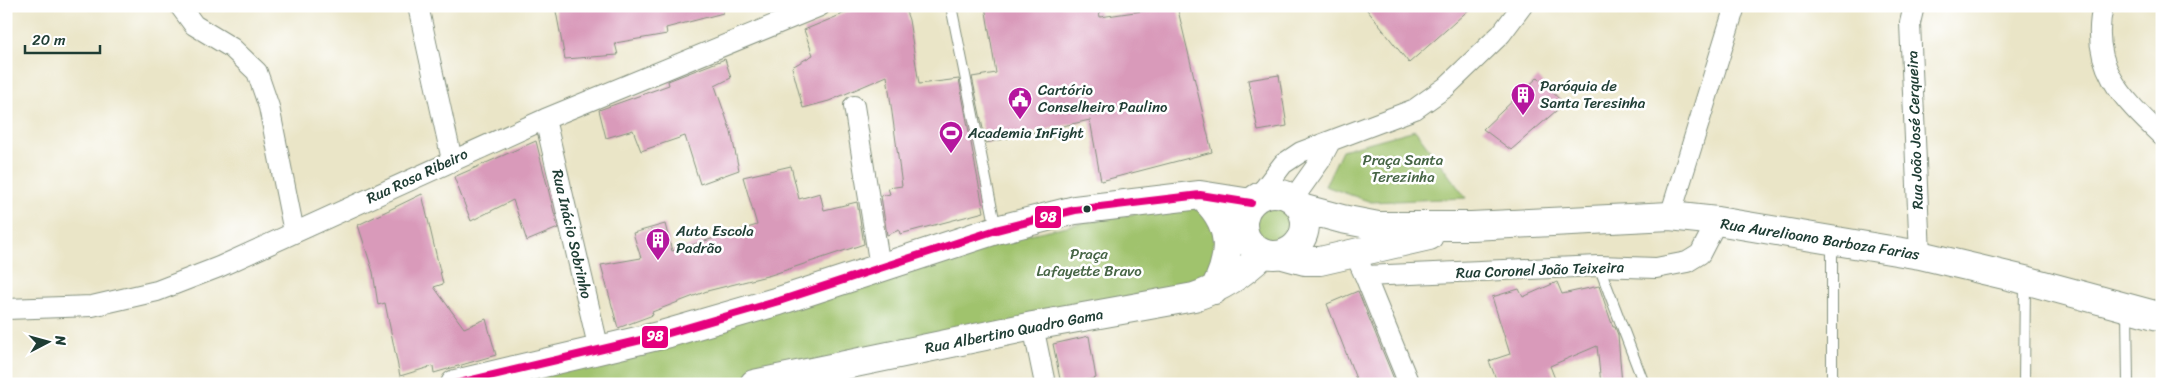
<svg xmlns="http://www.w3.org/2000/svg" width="2168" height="390" font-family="Sriracha,sans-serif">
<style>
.green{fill:#a0c36d;stroke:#608050}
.building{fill:#d99aba}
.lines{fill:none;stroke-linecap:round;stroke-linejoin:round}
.service-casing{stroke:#84917e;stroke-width:12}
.minor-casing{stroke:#84917e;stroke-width:22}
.primary-casing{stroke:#84917e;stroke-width:30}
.service{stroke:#fff;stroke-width:10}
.minor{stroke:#fff;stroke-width:20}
.primary{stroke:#fff;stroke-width:28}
.bus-1-casing{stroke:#fff;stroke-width:11}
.bus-1{stroke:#e5007d;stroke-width:8}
.bus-dot{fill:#1f3d34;stroke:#fff;stroke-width:2}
.labels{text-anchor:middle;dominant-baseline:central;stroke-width:5;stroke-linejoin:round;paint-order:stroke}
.poi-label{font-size:15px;fill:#1f3d34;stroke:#fff;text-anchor:start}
.street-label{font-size:15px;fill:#1f3d34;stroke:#fff}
.park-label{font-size:15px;fill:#466545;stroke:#fff}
.line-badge{stroke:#fff;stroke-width:2}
.badge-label{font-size:14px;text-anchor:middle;font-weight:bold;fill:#fff}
</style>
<rect width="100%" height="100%" fill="#fff"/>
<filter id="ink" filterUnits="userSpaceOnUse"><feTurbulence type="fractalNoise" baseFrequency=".02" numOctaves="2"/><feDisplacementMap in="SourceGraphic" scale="10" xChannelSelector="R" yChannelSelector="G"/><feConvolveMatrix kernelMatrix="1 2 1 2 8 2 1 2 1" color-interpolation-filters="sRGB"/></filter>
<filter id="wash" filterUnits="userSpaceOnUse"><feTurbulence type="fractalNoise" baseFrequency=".0096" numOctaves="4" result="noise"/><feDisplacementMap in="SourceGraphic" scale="20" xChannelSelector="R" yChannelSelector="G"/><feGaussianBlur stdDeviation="1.12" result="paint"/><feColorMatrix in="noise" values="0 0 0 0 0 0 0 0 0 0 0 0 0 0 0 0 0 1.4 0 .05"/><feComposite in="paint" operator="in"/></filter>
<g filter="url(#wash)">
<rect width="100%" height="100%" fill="#eae5c7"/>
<path class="green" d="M1415,130L1466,198L1371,202L1325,186L1342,150Z
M1204,202L1218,244L1208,280L723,384H488L998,241L1081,223Z
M1253 225a20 20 0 1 1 40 0a20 20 0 1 1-40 0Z"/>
<g id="blocks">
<path class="building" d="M555,6H723V13L666,28L667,34L615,43L618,55L565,59Z
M862,6H904L909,20L919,84L959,79L984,212L900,234L899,230L887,235L881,196L890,194L888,188L902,186L887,76L829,101L803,108L792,67L813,55L804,30Z
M985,6H1098L1100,17L1177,6L1212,152L1101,181L1090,120L986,143L972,77L996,73Z
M1364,6H1473L1409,63Z
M725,59L731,78L715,86L731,132L739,170L700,184L685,136L641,151L633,130L606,138L599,110L669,85L668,81Z
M1279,75L1287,126L1258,131L1248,80Z
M1538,77L1564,104L1511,150L1483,129Z
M536,141L558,228L527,241L513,200L471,221L454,177Z
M791,166L799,199L820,193L824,210L857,202L864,244L771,275L707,291L652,312L653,315L618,328L601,265L641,258L633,233L665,224L672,251L757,225L743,177Z
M422,194L443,284L434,287L464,328L486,319L496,355L434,373L433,366L400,376L385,303L378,305L373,272L358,225Z
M1557,282L1562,294L1599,286L1613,327H1615L1618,335L1622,384H1601L1597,346L1550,366L1557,384H1498L1489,361L1510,354L1492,297L1519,289L1523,297Z
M1358,291L1396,384H1358L1327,304Z
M1089,336L1096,378L1072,384H1061L1053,344Z"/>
</g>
</g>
<g filter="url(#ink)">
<use href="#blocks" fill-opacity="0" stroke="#84917e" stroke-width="1"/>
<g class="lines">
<defs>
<path id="service" d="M951,6L996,229
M1832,241V384
M1599,266L1644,384
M2127,310L2128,384
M2024,384L2025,281"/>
<path id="minor" d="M180,6L194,25L232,48L257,72L269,107L294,232
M418,6L452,160
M1914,6L1910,23L1920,255
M2103,6C2089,66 2122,98 2162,136
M854,106L880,267
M545,119L599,350
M1257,198L1283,164L1301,152L1415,109L1446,87L1501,34L1522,6
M1293,199L1320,161L1330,142
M1670,216L1735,6
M1355,254L1365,276L1599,266L1656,268L1687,262L1700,254L1717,221
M1365,276L1409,384
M6,309L92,306L157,291L219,267L545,119L820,6
M1033,326L1045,384"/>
<path id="primary" d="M1243 224a31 31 0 1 1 62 0a31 31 0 1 1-62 0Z
M1200,195C1233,222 1233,255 1214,290
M1301,208L1342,219L1378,226H1471L1670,216L1717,221L1920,255L2025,280L2162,317
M1283,255L1305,261H1320L1429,236
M455,384L662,335L779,301L996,230L1075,210L1200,195L1251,203
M754,384L1033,326L1194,297C1221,288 1243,274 1263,254"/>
</defs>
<use href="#service" class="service-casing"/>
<use href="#minor" class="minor-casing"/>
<use href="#primary" class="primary-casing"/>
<use href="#service" class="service"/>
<use href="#minor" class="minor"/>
<use href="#primary" class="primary"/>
<defs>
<path id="bus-1" d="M455,384L662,335L779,301L996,230L1075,210L1200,195L1251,203"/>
</defs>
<use href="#bus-1" class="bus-1-casing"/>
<use href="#bus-1" class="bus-1"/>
</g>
</g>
<defs>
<symbol id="building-pin" viewBox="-11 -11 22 30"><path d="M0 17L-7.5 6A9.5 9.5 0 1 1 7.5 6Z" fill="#b5179e" stroke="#fff"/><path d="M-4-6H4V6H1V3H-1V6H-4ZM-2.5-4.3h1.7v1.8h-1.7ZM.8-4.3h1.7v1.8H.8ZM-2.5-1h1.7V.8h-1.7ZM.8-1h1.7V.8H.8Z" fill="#fff"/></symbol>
<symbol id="civic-pin" viewBox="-11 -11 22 30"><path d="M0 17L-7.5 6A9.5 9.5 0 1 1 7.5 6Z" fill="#b5179e" stroke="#fff"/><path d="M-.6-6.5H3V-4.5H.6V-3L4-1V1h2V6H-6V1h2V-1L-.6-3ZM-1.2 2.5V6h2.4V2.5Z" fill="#fff"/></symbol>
<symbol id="stadium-pin" viewBox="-11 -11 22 30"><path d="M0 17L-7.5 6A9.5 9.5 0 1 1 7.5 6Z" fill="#b5179e" stroke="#fff"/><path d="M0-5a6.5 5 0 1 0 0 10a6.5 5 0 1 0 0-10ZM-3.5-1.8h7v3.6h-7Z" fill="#fff"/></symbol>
</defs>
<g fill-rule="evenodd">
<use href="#building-pin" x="1509" y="81" width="28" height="38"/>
<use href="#civic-pin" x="1006" y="85" width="28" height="38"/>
<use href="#stadium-pin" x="937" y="119" width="28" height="38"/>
<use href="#building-pin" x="644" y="226" width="28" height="38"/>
</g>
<circle class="bus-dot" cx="1087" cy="209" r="4.5"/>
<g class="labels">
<g class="poi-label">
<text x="1540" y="86">Paróquia de<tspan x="1540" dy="17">Santa Teresinha</tspan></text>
<text x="1038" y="90">Cartório<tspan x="1038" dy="17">Conselheiro Paulino</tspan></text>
<text x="968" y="133">Academia InFight</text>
<text x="676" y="231">Auto Escola<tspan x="676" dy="17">Padrão</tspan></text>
</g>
<g class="street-label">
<text transform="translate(1915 130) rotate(-92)">Rua João José Cerqueira</text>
<text transform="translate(417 176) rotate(-25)">Rua Rosa Ribeiro</text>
<text transform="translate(572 234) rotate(77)">Rua Inácio Sobrinho</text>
<text transform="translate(1820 239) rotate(9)">Rua Aurelioano Barboza Farias</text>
<text transform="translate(1540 270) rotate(-2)">Rua Coronel João Teixeira</text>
<text transform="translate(1014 331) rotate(-11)">Rua Albertino Quadro Gama</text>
</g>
<g class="park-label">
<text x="1403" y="160">Praça Santa<tspan x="1403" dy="17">Terezinha</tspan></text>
<text x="1089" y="254">Praça<tspan x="1089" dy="17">Lafayette Bravo</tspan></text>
</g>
</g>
<g class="line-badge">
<rect x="1034" y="205" width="28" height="24" rx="5" fill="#e5007d"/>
<rect x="641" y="325" width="28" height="24" rx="5" fill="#e5007d"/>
</g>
<g class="badge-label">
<text x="1048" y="222">98</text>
<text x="655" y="341">98</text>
</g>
<rect width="2168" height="390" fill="none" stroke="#fff" stroke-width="25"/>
<g transform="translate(48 342) rotate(84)" stroke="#ffffff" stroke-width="4" paint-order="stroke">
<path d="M0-4L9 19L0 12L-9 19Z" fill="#1f3d34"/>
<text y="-8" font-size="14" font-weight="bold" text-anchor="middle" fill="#1f3d34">N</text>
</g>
<path d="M25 45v8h75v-8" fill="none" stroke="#1f3d34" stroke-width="2.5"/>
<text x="32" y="45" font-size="15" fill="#1f3d34" stroke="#ffffff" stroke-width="4" paint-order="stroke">20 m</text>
</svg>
